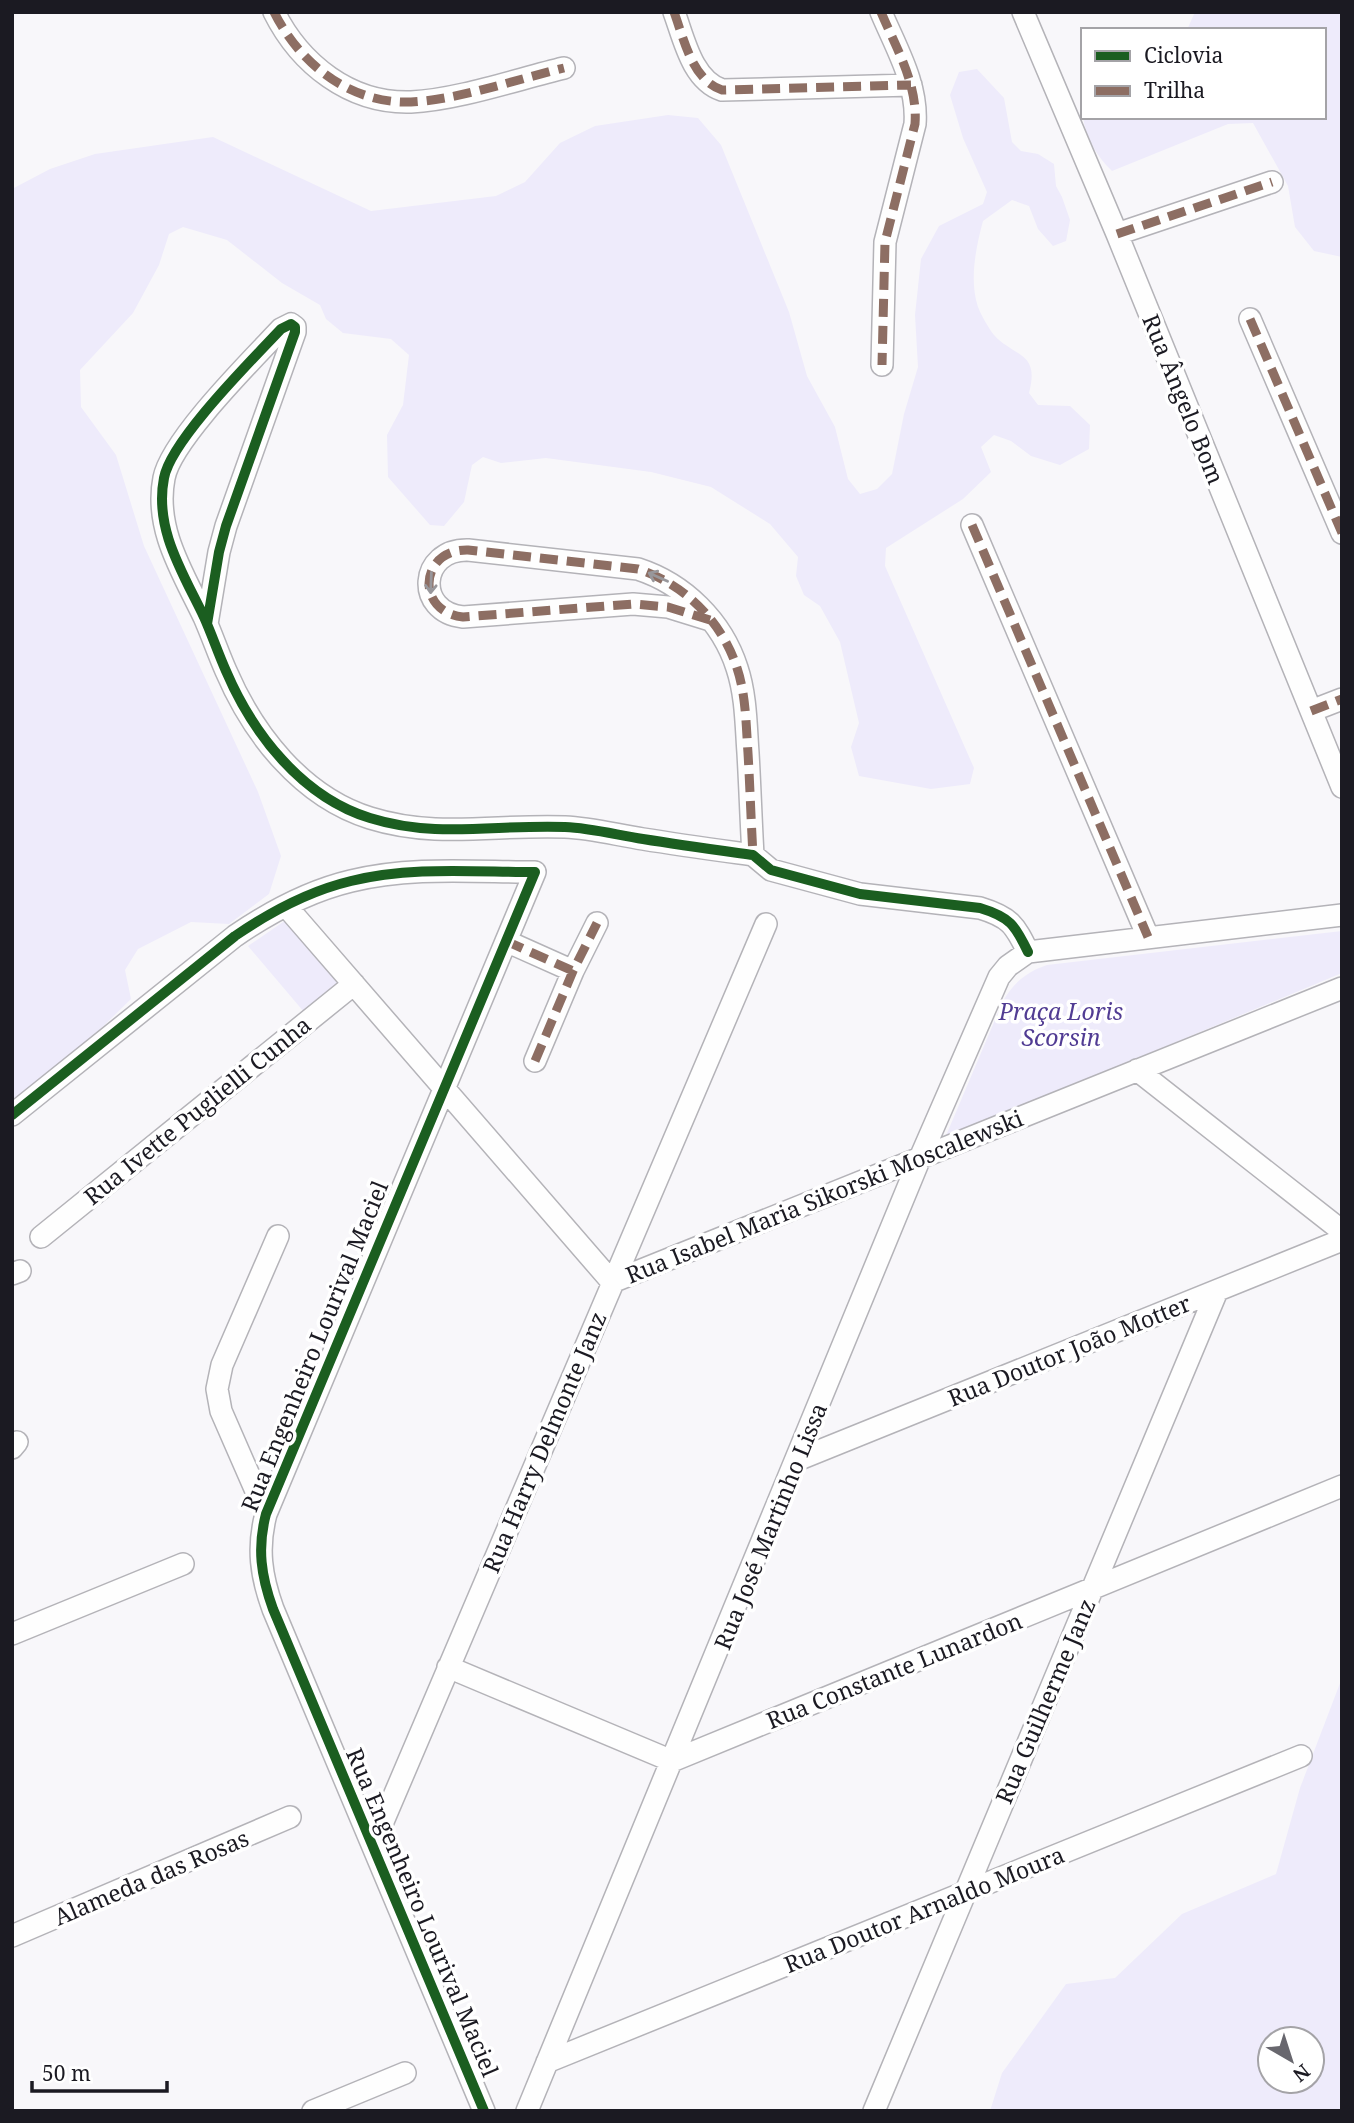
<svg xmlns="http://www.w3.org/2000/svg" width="1354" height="2123" font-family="'Noto Serif',serif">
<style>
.green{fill:#eeebfb;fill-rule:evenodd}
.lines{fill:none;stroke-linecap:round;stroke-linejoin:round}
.street-casing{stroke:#b4b3b8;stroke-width:24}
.street{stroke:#fefefe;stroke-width:21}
.quiet{stroke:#8d6e63;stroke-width:9;stroke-dasharray:18 9;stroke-linecap:butt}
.cycleway-casing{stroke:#fff;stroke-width:15}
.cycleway{stroke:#1b5e20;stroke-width:10}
.oneway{stroke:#98979b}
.labels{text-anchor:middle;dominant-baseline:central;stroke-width:7;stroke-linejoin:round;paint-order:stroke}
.street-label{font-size:23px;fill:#1b1a22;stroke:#fff}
.park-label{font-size:23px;font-style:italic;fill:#513c93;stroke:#fff}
</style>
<rect width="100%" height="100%" fill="#f8f7fa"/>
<path class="green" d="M1195,12H1342V257L1314,251L1295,227L1288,186L1253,123L1228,124L1112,171C1097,157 1086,138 1083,117H1324V30H1187Z
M977,69L1004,98L1012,142L1021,151L1038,154L1054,164L1056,186L1062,197L1070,220L1066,241L1053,246L1038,229L1029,206L1012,200L983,221C976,247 969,280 978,307C981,315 989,329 994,335C1015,358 1040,351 1029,393L1038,405L1070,406L1090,425L1089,449L1060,465L1031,456L1011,441L994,435L981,447L991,472L963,499L886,548L885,566L974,768L970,784L931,789L859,776L851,747L859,723L840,642L820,606L804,595L796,576L798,557L770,524L711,487L651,472L546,458L501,463L483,457L472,465L464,502L444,526L430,525L388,477L387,435L403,405L409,355L391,339L343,333L326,319L320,305L282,283L227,240L183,227L169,234L159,265L133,313L80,370L81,407L116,455L144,546L258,792L281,856L269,894L229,924L191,922L138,949L125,970L131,999L83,1046L12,1100V189L50,169L95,154L213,137L371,211L496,196L525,182L560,143L595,126L668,115L698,118L721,145L789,312L807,376L835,427L848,479L860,494L877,489L892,474L904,414L918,367L915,315L921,259L939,226L983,204L987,192L963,138L950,95L959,72Z
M286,920L338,984L304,1012L248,946Z
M1342,931V973L945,1138L1003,1001C1014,982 1027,972 1047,965Z
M1342,1678V2111H990L1002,2073L1066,1984L1115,1978L1182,1914L1276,1874L1300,1788ZM1270,2039H1312V2081H1270Z"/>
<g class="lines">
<defs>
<path id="street" d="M274,12C300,64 350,104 411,102C457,100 518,79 564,68
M674,12C684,39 692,80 722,90L911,85
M881,12C896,48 918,84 915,124L885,242L882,365
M1023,12L1117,234L1342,787
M1117,234L1272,182
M1250,319L1342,533
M972,525L1148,937
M710,620L668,607L633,604L463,617C415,612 419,549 468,550L638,569C684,584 722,621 737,668C746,695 746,725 748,753C750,787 751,821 753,855
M207,624L219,552L226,526L295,332V327L291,324L281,329C253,359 171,440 164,478C154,529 183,573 204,617C212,635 218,653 226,671C253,734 302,797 370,818C437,839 497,824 565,827C591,828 617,835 643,839C680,845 717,850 753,855L771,870L860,894L980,908C1010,917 1015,925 1028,952
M1311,711L1342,699
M286,906L612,1282L1342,988
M506,941L573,971
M535,1061L573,971L597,923
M1137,1070L1342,1231
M12,1115L235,936C270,912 309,891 351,881C410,866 475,872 535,872L266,1514C257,1548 261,1576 273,1609L484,2111
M41,1237L354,984
M12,1274L20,1271
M12,1448L17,1442
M797,1460L1342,1240
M266,1514L221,1411L217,1389L222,1365L278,1236
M12,1634L183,1564
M448,1667L672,1761L1342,1486
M373,1845L766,924
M12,1936L290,1817
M547,2062L1301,1756
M313,2111L405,2073
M527,2111L920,1158L999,977L1008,966L1028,952L1342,915
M874,2111L1217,1291"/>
</defs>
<use href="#street" class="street-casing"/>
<use href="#street" class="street"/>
<path class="quiet" d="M274,12C300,64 350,104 411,102C457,100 518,79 564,68
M674,12C684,39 692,80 722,90L911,85
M881,12C896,48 918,84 915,124L885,242L882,365
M1117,234L1272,182
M1250,319L1342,533
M972,525L1148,937
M710,620L668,607L633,604L463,617C415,612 419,549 468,550L638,569C684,584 722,621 737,668C746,695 746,725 748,753C750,787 751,821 753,855
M1311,711L1342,699
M506,941L573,971
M535,1061L573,971L597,923"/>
<defs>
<path id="cycleway" d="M207,624L219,552L226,526L295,332V327L291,324L281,329C253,359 171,440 164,478C154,529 183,573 204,617C212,635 218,653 226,671C253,734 302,797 370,818C437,839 497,824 565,827C591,828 617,835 643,839C680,845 717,850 753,855L771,870L860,894L980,908C1010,917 1015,925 1028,952
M12,1115L235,936C270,912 309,891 351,881C410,866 475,872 535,872L266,1514C257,1548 261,1576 273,1609L484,2111"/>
</defs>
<use href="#cycleway" class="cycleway-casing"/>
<use href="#cycleway" class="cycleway"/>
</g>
<defs><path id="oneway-shaft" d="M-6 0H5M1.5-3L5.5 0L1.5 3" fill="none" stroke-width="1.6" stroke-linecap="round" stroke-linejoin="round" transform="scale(1.75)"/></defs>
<g class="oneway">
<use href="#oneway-shaft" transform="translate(658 577) rotate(-156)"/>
<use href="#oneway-shaft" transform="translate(431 583) rotate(92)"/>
</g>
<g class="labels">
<g class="street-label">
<text transform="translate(1184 399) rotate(68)">Rua Ângelo Bom</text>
<text transform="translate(197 1110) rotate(-39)">Rua Ivette Puglielli Cunha</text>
<text transform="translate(824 1196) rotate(-22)">Rua Isabel Maria Sikorski Moscalewski</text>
<text transform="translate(314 1346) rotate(-68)">Rua Engenheiro Lourival Maciel</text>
<text transform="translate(1069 1350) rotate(-22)">Rua Doutor João Motter</text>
<text transform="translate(544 1442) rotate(-67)">Rua Harry Delmonte Janz</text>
<text transform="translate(770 1526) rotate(-68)">Rua José Martinho Lissa</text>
<text transform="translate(894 1670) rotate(-22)">Rua Constante Lunardon</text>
<text transform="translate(1045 1701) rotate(-67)">Rua Guilherme Janz</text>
<text transform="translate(151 1877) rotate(-23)">Alameda das Rosas</text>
<text transform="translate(924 1909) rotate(-22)">Rua Doutor Arnaldo Moura</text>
<text transform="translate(423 1912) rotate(67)">Rua Engenheiro Lourival Maciel</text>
</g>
<g class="park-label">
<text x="1061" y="1011">Praça Loris<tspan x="1061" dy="26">Scorsin</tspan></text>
</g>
</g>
<rect width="1354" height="2123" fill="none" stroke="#1b1a22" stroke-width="28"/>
<rect x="1081" y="28" width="245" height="91" fill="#ffffff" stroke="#a4a3a7" stroke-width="2"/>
<rect x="1095" y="51" width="35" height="10" fill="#1b5e20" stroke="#a4a3a7" stroke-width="2"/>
<text x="1144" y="63" font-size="21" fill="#1b1a22">Ciclovia</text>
<rect x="1095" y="86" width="35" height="10" fill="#8d6e63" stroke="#a4a3a7" stroke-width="2"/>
<text x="1144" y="98" font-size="21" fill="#1b1a22">Trilha</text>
<g transform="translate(1291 2060) rotate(141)"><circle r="33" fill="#ffffff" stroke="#a4a3a7" stroke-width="2"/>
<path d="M0-5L12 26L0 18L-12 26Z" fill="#68676e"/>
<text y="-10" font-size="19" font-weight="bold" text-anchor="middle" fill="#1b1a22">N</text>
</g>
<path d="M32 2081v10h135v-10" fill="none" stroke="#1b1a22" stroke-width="3.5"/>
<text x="42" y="2081" font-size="21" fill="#1b1a22" stroke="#ffffff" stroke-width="5" paint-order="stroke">50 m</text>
</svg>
